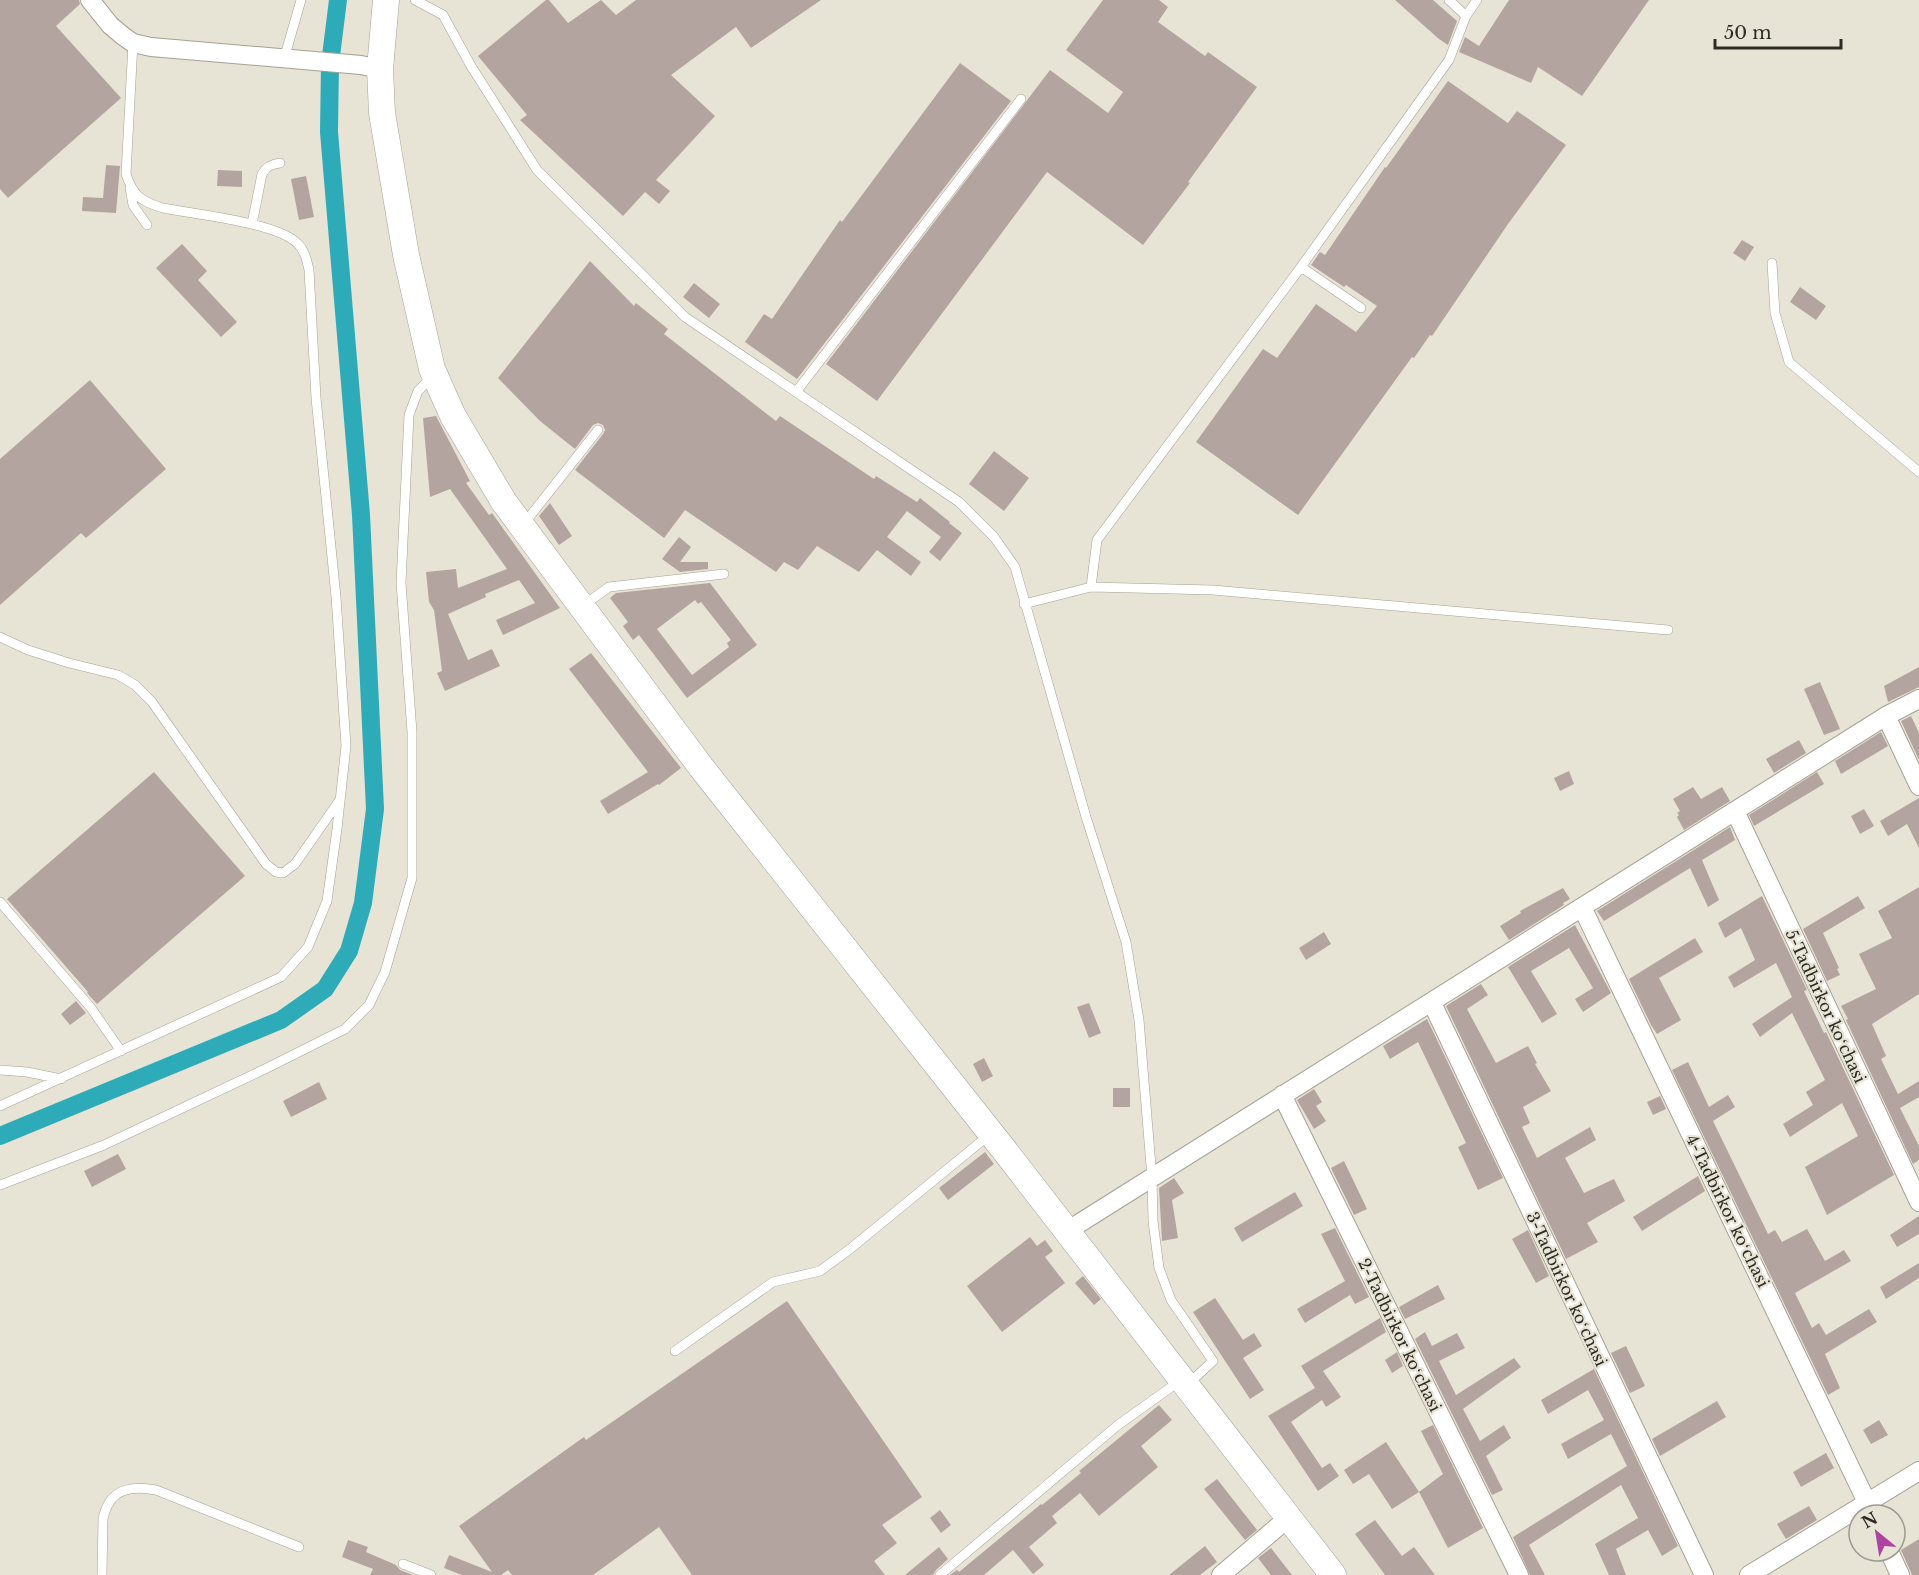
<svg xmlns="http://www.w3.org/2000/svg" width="1919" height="1575" font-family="'Libre Baskerville',serif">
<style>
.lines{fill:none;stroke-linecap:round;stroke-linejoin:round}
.canal{stroke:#2eabb8;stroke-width:18}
.building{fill:#b4a49f;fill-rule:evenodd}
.service-casing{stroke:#a5a193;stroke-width:10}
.minor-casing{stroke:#a5a193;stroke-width:20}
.secondary-casing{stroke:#a5a193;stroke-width:27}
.service{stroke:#fff;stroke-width:9}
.minor{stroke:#fff;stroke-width:18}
.secondary{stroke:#fff;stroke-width:26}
.labels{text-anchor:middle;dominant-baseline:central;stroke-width:4.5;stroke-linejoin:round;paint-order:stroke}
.street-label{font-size:16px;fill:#2d2b26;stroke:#e8e4d5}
</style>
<rect width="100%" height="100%" fill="#e8e4d5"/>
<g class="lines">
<path class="canal" d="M0,1136L281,1020L325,989L349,951L363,903L375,809L361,515L329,132L330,64L338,0"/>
</g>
<path class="building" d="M0,0H79L80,4L56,26L121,98L8,198L0,189Z
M546,0H549L568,23L601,0L616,15L636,0H821L751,48L736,27L671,75L715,116L656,180L670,191L659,204L645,192L623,216L520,120L527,115L478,56Z
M1103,0H1159L1168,7L1158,22L1205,56L1208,52L1257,87L1188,182L1190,183L1143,245L1047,172L877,401L826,364L1050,70L1108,113L1123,92L1066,50Z
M1395,0H1433L1457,21L1448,45L1439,39Z
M1509,0H1649L1582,96L1538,67L1531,83L1459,52L1465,37L1479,46Z
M960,63L1011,101L797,379L745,342L764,314L772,319L840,220L842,222Z
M1448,81L1508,123L1517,111L1566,145L1508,224L1432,336L1430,335L1414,358L1412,357L1298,515L1196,442L1263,349L1277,358L1316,304L1356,332L1377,306L1346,285L1344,287L1311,265L1320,252L1325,255L1385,167L1386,168Z
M106,165L120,166L116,213L82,211L83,197L103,198Z
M218,170L242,171V187L217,186Z
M306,176L314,217L299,220L291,179Z
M1742,240L1754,247L1745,261L1733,253Z
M182,244L207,271L198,280L237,322L221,337L156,268Z
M590,261L634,306L636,303L668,329L664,334L776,421L780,416L874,479L876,476L917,502L920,498L950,522L949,523L962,533L940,561L929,552L941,537L907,511L887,537L921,562L911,576L877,550L859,572L817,546L798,570L784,562L776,572L685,510L664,538L575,470L603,434L605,430L603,425L598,423L593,425L575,449L540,421L498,378Z
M694,283L720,304L709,318L683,297Z
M1800,287L1826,306L1816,320L1790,302Z
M90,380L166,469L86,538L81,533L0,605V459Z
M436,416L470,481L466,483L489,515L492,513L560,608L503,635L496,620L535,603L519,580L485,594L486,597L448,614L468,660L492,649L500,666L445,691L437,673L442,671L434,610L429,602L426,572L456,569L458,588L507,569L450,489L430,497L423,418Z
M994,451L1029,478L1004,511L969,484Z
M550,503L572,536L559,545L539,516Z
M679,537L691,547L680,562H708V569L680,572L662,559Z
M710,583L757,645L687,698L639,635L633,640L623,626L628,622L610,598L616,593ZM695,600L698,604L701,602L731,640L727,643L729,647L692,675L657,629Z
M591,653L681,768L659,785L658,784L608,814L600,801L648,772L569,669Z
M1919,667V687L1888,702L1884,686Z
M1820,682L1840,729L1824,735L1804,689Z
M1911,716L1919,733V760L1901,721Z
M1881,732L1888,746L1841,774L1835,761Z
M1799,740L1806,753L1774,773L1766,759Z
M1569,771L1574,784L1560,791L1554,778Z
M154,772L245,876L97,1004L87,993L88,992L7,899Z
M1817,772L1824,784L1754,826L1749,815Z
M1693,787L1701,799L1722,787L1730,801L1684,830L1677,817L1679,815L1677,813L1680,811L1673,799Z
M1919,798V848L1907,824L1888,836L1880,821Z
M1864,809L1874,826L1860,834L1851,816Z
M1730,827L1735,840L1702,860L1719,900L1708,907L1690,868L1604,921L1597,911Z
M1919,887V994L1872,1024L1886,1056L1881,1059L1898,1094L1919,1081V1097L1900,1108L1919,1146V1160L1913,1164L1846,1020L1848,1019L1841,1006L1876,989L1859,954L1892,938L1878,911Z
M1563,888L1570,899L1563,903L1564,905L1509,940L1500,926L1521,913L1520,911Z
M1762,896L1807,990L1804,991L1824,1033L1826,1032L1894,1175L1827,1215L1805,1167L1858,1136L1842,1103L1790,1137L1783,1124L1813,1105L1806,1092L1825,1080L1792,1013L1760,1037L1752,1024L1792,997L1776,963L1734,988L1728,977L1755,960L1741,928L1725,938L1718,923Z
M1858,896L1865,908L1823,933L1839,968L1837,969L1840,975L1827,981L1803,929Z
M1575,925L1611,993L1583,1012L1575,999L1593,988L1569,948L1531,971L1557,1014L1542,1023L1508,967Z
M1324,932L1331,944L1306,960L1299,948Z
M1695,938L1703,952L1659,978L1681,1020L1657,1034L1651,1025L1629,979Z
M1481,984L1488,995L1467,1009L1496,1063L1528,1046L1537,1063L1535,1064L1551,1091L1523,1107L1530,1123L1522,1127L1537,1158L1590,1127L1596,1140L1565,1158L1584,1193L1614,1179L1625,1201L1587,1223L1598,1242L1566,1259L1446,1006Z
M76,1001L86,1013L70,1025L61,1014Z
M1089,1003L1101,1033L1089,1038L1077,1007Z
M1427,1019L1503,1178L1478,1190L1458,1147L1466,1143L1418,1042L1390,1059L1383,1046Z
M984,1058L993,1076L982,1082L973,1064Z
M1688,1062L1709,1107L1728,1095L1735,1107L1713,1121L1768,1234L1775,1230L1782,1242L1807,1229L1825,1261L1844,1250L1851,1261L1795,1293L1812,1328L1819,1323L1826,1335L1869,1309L1877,1322L1825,1354L1840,1388L1828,1395L1672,1070Z
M319,1082L327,1099L291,1117L283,1101Z
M1113,1088H1130V1107H1113Z
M1314,1089L1322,1102L1316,1106L1326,1121L1314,1129L1297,1100Z
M1660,1096L1666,1109L1653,1115L1647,1102Z
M985,1152L994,1164L948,1200L939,1188Z
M118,1154L126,1169L92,1187L84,1171Z
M1344,1161L1367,1209L1354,1215L1331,1168Z
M1698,1176L1705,1191L1642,1231L1633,1217Z
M1174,1178L1184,1193L1172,1200L1178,1238L1162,1241L1159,1188Z
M1295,1192L1303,1206L1242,1242L1234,1228Z
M1919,1216V1234L1897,1247L1890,1235Z
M1335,1228L1369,1297L1355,1304L1350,1295L1305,1323L1297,1309L1345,1281L1321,1234Z
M1528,1230L1549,1276L1536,1283L1512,1239Z
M1030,1237L1037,1246L1045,1240L1053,1251L1045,1257L1065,1283L1002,1332L967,1286Z
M1919,1263V1278L1886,1299L1880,1287Z
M1083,1276L1101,1299L1094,1305L1075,1283Z
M1438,1285L1445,1299L1405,1319L1399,1307Z
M1215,1298L1243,1340L1254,1333L1262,1346L1243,1358L1264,1390L1250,1399L1193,1312Z
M787,1301L922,1497L882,1525L897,1543L874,1561L885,1575H692L659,1527L593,1575H512L508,1570L501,1575H462L444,1568L449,1555L492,1572L459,1526L584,1437L586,1440Z
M1380,1318L1386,1332L1323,1371L1341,1397L1326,1407L1322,1400L1291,1422L1322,1468L1330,1463L1339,1476L1318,1491L1268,1416L1315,1388L1301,1366Z
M1425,1332L1432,1346L1457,1333L1465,1348L1439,1361L1456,1395L1514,1358L1521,1367L1463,1409L1480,1441L1504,1425L1511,1438L1486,1456L1503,1490L1492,1495L1415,1339Z
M1626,1346L1645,1386L1630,1393L1611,1353Z
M1397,1352L1403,1366L1392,1373L1385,1360Z
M1594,1369L1678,1546L1662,1556L1648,1530L1616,1549L1626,1575H1609L1595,1544L1638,1518L1621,1485L1529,1545L1545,1575H1530L1513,1537L1627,1466L1611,1434L1568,1459L1561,1444L1604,1420L1588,1390L1548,1414L1541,1400Z
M1717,1401L1726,1417L1660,1456L1652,1439Z
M1159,1405L1172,1420L1141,1446L1158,1467L1099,1516L1080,1493L1052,1516L1057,1523L1029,1547L1044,1565L1033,1574L1013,1550L984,1575H950L957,1570L959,1572L1041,1504L1042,1505L1081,1473L1079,1471Z
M1879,1420L1888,1435L1871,1444L1863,1430Z
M1433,1425L1483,1528L1448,1548L1419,1492L1443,1474L1421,1431Z
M1386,1442L1419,1492L1392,1509L1369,1474L1353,1484L1344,1470Z
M1826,1453L1834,1468L1801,1487L1793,1472Z
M1217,1479L1257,1530L1245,1540L1204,1489Z
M1809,1506L1817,1520L1786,1539L1777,1524Z
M940,1510L951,1525L941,1533L930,1518Z
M1375,1520L1402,1556L1414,1547L1435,1575H1385L1355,1534Z
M1919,1539V1575H1912L1901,1550Z
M348,1540L368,1547L366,1552L396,1565L400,1570L413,1575H370L373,1569L342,1557Z
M1205,1546L1217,1562L1200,1575H1169Z
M939,1547L948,1559L936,1570L933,1575H905Z
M1271,1548L1292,1575H1271L1258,1558Z"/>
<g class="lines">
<defs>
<path id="service" d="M415,0L443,15L471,66L537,170L685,317L959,502L994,537L1015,567L1086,817L1126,942L1139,1020L1152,1178L1153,1221L1159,1268L1171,1300L1213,1361L1187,1385
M1466,16L1477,0
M284,59L301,0
M130,188L133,205L147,225
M252,224L262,174C266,167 271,164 280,163
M1772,263L1775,313L1789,362L1919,472
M1301,267L1361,308
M796,392L1021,99
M523,525L598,430
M1091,587L1213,590L1668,630
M1024,604L1091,587L1097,540L1301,267L1449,60L1466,16L1449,0
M584,605L609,587L724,574
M0,637L28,650L69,663L118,675L135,685L152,702L266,864L276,872L283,873L295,864L339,801
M0,902L91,1008L121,1051
M0,1070L27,1072L61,1079
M0,1106L281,977L308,947L327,901L337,829L346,746L336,597L316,398L309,270C307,261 305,251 298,244C279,223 194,214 163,208C142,202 133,196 126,174L133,43
M0,1185L104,1145L265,1069L345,1029L369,1005L385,972L412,878V732L401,583L409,415L418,391L432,377
M675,1351L773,1282L820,1271L850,1249L989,1135
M403,1564L431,1575
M102,1575L103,1519C109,1489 130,1485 156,1490L299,1547
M940,1575L1118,1425L1181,1380"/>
<path id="minor" d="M90,0L110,25L123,36L133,43L151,47L361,65L380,69
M1886,716L1919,786
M1735,811L1919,1202
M1582,907L1873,1515
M1432,1003L1704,1575
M1282,1095L1519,1575
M1067,1231L1886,716L1919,699
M1889,1551L1900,1575
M1221,1575L1288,1518
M1749,1575L1919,1471"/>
<path id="secondary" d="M386,0L380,69L382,113L406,255L432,369L453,416L504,502L701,767L1005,1151L1333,1575"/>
</defs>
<use href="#service" class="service-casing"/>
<use href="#minor" class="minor-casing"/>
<use href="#secondary" class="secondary-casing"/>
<use href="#service" class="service"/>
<use href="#minor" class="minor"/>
<use href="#secondary" class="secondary"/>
</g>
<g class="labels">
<g class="street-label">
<text transform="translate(1826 1006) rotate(65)">5-Tadbirkor koʻchasi</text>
<text transform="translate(1728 1211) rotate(64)">4-Tadbirkor koʻchasi</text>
<text transform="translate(1567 1289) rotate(65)">3-Tadbirkor koʻchasi</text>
<text transform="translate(1400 1335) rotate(64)">2-Tadbirkor koʻchasi</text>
</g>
</g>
<g transform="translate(1877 1533) rotate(330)"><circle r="28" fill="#e8e4d5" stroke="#9d9a8f" stroke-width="1.5"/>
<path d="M0-4.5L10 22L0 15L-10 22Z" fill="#af43a2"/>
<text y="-9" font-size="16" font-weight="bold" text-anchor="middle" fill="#2d2b26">N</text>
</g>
<path d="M1715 39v9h126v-9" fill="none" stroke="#2d2b26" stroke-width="3"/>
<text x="1724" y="39" font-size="18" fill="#2d2b26" stroke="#e8e4d5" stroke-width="4.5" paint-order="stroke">50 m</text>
</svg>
